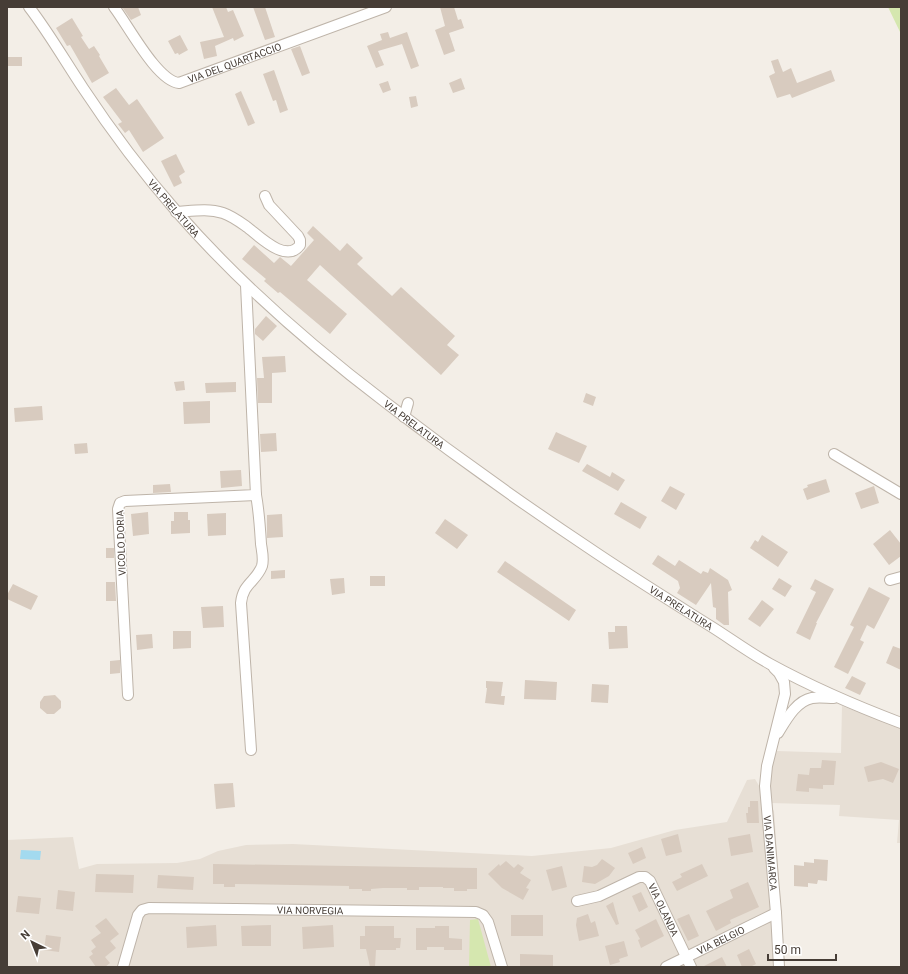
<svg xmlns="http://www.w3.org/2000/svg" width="908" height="974" font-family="Roboto,sans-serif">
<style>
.residential{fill:#e7dfd5}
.green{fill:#d5e7af}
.water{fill:#a3daef}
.building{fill:#d8cbbf}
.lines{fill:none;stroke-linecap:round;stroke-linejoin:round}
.minor-casing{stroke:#beb4a9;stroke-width:12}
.minor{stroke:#fff;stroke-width:10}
.labels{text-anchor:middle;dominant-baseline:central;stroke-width:3;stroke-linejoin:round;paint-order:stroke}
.street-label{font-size:10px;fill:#463d36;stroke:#fff}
</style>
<rect width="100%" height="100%" fill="#f3eee7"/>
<path class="residential" d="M842,706L901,728V843H897L899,820L839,816L840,805L771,803L769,774L777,751L841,753Z
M755,779L774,811L785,967H7V840L73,837L79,869L97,864L177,863L200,859L218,851L246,845L293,844L532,856L611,848L675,830L727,822L747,780Z"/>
<path class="green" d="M888,7H901V34Z
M478,919L491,967H469L470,920Z"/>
<path class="water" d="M21,850L41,851L40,860L20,859Z"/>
<path class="building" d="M122,7H138L141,15L131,20Z
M212,7H226L228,12L233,10L244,36L234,41L233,38L215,46L217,56L204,59L200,42L224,37Z
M253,7H265L275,37L265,40Z
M440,7H454L458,20L461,19L464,28L449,33L455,51L444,55L435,30L445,26Z
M72,18L83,36L81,37L89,49L94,46L100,55L99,56L109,73L92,83L70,45L67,46L56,28Z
M388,32L390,38L407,32L419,66L411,69L402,44L378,51L384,65L376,68L367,46L382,40L380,34Z
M180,35L188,50L179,55L178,53L175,54L168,41Z
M300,46L310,73L302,76L291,49Z
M7,57H22V66H7Z
M778,59L783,72L791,68L797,83L831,70L835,81L792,98L790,94L777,98L769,76L775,73L771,61Z
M274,70L288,110L280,113L276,100L273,101L263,74Z
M461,78L465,89L453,93L449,83Z
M388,81L391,90L383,93L379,84Z
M116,88L129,105L137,99L164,138L143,152L129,130L125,133L118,124L122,122L103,97Z
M241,91L255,123L248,126L235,94Z
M416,96L418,106L411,108L409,97Z
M176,154L185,172L179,176L182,183L174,187L161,161Z
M313,226L340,251L347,243L363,258L357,264L392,296L401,287L455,336L447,345L459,355L441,375L320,265L307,280L347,314L330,334L280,292L278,293L264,281L266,279L242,259L254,245L274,263L280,257L291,266L314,240L307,233Z
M266,316L277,326L263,341L255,334V329Z
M285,356L286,372L272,373V403H258L257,378H264L262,357Z
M184,381L185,390L176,391L174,382Z
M236,382V392L206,393L205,383Z
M586,393L596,397L593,406L583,402Z
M210,401V423L184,424L183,402Z
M42,406L43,420L15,422L14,408Z
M556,432L587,446L579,463L548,449Z
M276,433L277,451L261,452L260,434Z
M87,443L88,453L75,454L74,444Z
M587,464L610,477L612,472L625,480L618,491L582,471Z
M241,470L242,486L221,488L220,471Z
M826,479L830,492L807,500L803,489L808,487L807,485Z
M170,484L171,492L153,493V485Z
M670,486L685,494L676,510L661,501Z
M874,486L879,503L861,509L855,493Z
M621,502L647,517L640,529L614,514Z
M148,512L149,534L133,536L131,514Z
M174,512H188V520H190V533L171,534V521H174Z
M226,513V535L208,536L207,514Z
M282,514L283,537L267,538V515Z
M445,519L468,535L457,549L435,533Z
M890,530L901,544V556L889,565L873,544Z
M762,535L788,552L778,567L750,548L755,540L758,542Z
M106,548H114V558H106Z
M658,555L675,566L679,560L701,574L703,571L708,573L710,568L728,580L732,590L728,592L729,625H724L716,619V608L713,607L711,583L696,605L677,593L680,588L678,581L652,564Z
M505,561L576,610L569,621L497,572Z
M285,570V578L271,579V571Z
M370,576H385V586H370Z
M344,578L345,593L332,595L330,579Z
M779,578L792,586L785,597L772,589Z
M815,579L834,589L816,623H817L810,640L796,633L816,592L810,589Z
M106,582H115L116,601H106Z
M13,584L38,596L31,610L7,599V595Z
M869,587L890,598L874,629L867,625L860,640L864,642L848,674L834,667L854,627L850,625Z
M762,600L774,609L760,627L748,619Z
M223,606L224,627L203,628L201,607Z
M615,626H627L628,648L609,649L608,632H615Z
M173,631H191V648L173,649Z
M152,634L153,648L137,650L136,635Z
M893,646L901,649V670L886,663Z
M120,660V673L110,674V661Z
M852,676L866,683L860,695L845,688Z
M525,680L557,682L556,700L524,699Z
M486,681L503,682L501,696H505L504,705L485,703L487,688H486Z
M592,684L609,685L608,703L591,702Z
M55,695L61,701V708L54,714H47L40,708V702L44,696Z
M822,760L836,761L834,785H823V789L809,788V792L796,791L798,774L809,775L810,768H821Z
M881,762L899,769L893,783L883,779L868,782L864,767Z
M233,783L235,807L216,809L214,784Z
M750,801H758L759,823H747L746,813H748V807H750Z
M678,834L682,852L666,856L661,839Z
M750,834L753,852L731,856L728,838Z
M642,847L646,858L633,864L628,853Z
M602,859L615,868L609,876L595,884L582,882L584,866L592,867L597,865Z
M814,859L828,860L827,881L818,880L817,884L808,883V887L794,886V865L804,866V862L814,863Z
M506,861L514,868L518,864L524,868L520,873L531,880L526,888L529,889L523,900L502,888L488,874L499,864L500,866Z
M213,864L477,868V889H467V891H454V888H443V887H419V890H407V888H383L371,889V891H362V889H349V886L235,884V887H224V884H213Z
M702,864L708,876L677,891L672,882L682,877L680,874Z
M562,866L567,887L552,891L546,870Z
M96,874L134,875L133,893L95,892Z
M158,875L194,877L193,890L157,888Z
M748,882L759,907L730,920L731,923L716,931L706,911L733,898L730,890Z
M58,890L75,892L73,911L56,909Z
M641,892L648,907L639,912L632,896Z
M18,896L41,898L39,914L16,912Z
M613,902L619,924L616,925L606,906Z
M588,914L591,923L595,921L599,936L579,941L576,925L577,918Z
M689,914L699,936L688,941L677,919Z
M511,915H543V936H511Z
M106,918L119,934L110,941L116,948L105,957L110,963L105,967H96L89,957L93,954L91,951L96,947L91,940L101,933L95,926Z
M656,919L664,936L641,948L638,940L640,939L635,930Z
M216,925L217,946L187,948L186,927Z
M271,925V946H242L241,926Z
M333,925L334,947L303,949L302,927Z
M365,926H394V938H401L400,948H396V950H376L375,967H370L366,949H360V936H365Z
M435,926H449V938L462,939V950H444V947H427V950H416V928H435Z
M46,935L61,937L59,952L44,950Z
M624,941L628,956L619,959L620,962L610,965L605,946Z
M749,949L756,964L750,967H742L737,955Z
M520,954L553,955V967H520Z
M722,957L727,967H702Z"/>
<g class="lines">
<defs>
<g id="minor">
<path id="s1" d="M29,7C49,33 65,61 83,88C112,132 143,173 177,212C239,283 310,345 385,402C450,452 517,500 586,546C627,574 669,600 712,627C731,639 750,653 770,664C812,687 856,706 901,723"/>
<path id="s2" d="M114,7C128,25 157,81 179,83L386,7"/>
<path d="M176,212C192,211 208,208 223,213C232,216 240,222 247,227C259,236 286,264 300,245V240L298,236L269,205L265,196"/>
<path d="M404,417L408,403"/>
<path d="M834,454L901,494"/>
<path d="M890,580L901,577"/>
<path id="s3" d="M774,668L779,673L784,682L785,694L767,766L765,786L776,913L779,967"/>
<path d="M128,695L118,509L120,503L125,501L256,495L246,285"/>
<path d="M778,733C786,720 796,701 812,698C819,697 827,698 834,698"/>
<path d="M251,750L241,603C243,583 256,582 262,566C264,559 262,551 261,544C260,527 259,511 256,495"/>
<path id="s4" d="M577,901L599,896L639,877H645L650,881L691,967"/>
<path id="s5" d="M123,967L138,915L142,910L149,908L476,912L483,915L488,922L502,967"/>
<path id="s6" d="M666,967L776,913"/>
</g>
</defs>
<use href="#minor" class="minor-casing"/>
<use href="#minor" class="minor"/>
</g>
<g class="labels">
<g class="street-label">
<text stroke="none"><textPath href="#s2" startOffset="161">VIA DEL QUARTACCIO</textPath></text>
<text stroke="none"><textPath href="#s1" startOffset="248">VIA PRELATURA</textPath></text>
<text stroke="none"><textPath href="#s1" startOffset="572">VIA PRELATURA</textPath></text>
<text transform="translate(121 543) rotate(-92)">VICOLO DORIA</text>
<text stroke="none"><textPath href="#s1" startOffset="896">VIA PRELATURA</textPath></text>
<text stroke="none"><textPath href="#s3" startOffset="191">VIA DANIMARCA</textPath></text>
<text stroke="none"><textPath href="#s5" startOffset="229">VIA NORVEGIA</textPath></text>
<text stroke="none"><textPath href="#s4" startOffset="111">VIA OLANDA</textPath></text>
<text stroke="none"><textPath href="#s6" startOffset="61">VIA BELGIO</textPath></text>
</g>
</g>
<rect width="908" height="974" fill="none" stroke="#463d36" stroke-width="16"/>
<g transform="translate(32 942) rotate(317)" stroke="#ffffff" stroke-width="3" paint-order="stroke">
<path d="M0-3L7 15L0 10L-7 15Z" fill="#463d36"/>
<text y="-6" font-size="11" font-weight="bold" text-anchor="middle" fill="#463d36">N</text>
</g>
<path d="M768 954v6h68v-6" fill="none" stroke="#463d36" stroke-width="2"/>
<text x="774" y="954" font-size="12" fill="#463d36" stroke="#ffffff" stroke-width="3" paint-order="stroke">50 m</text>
</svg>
